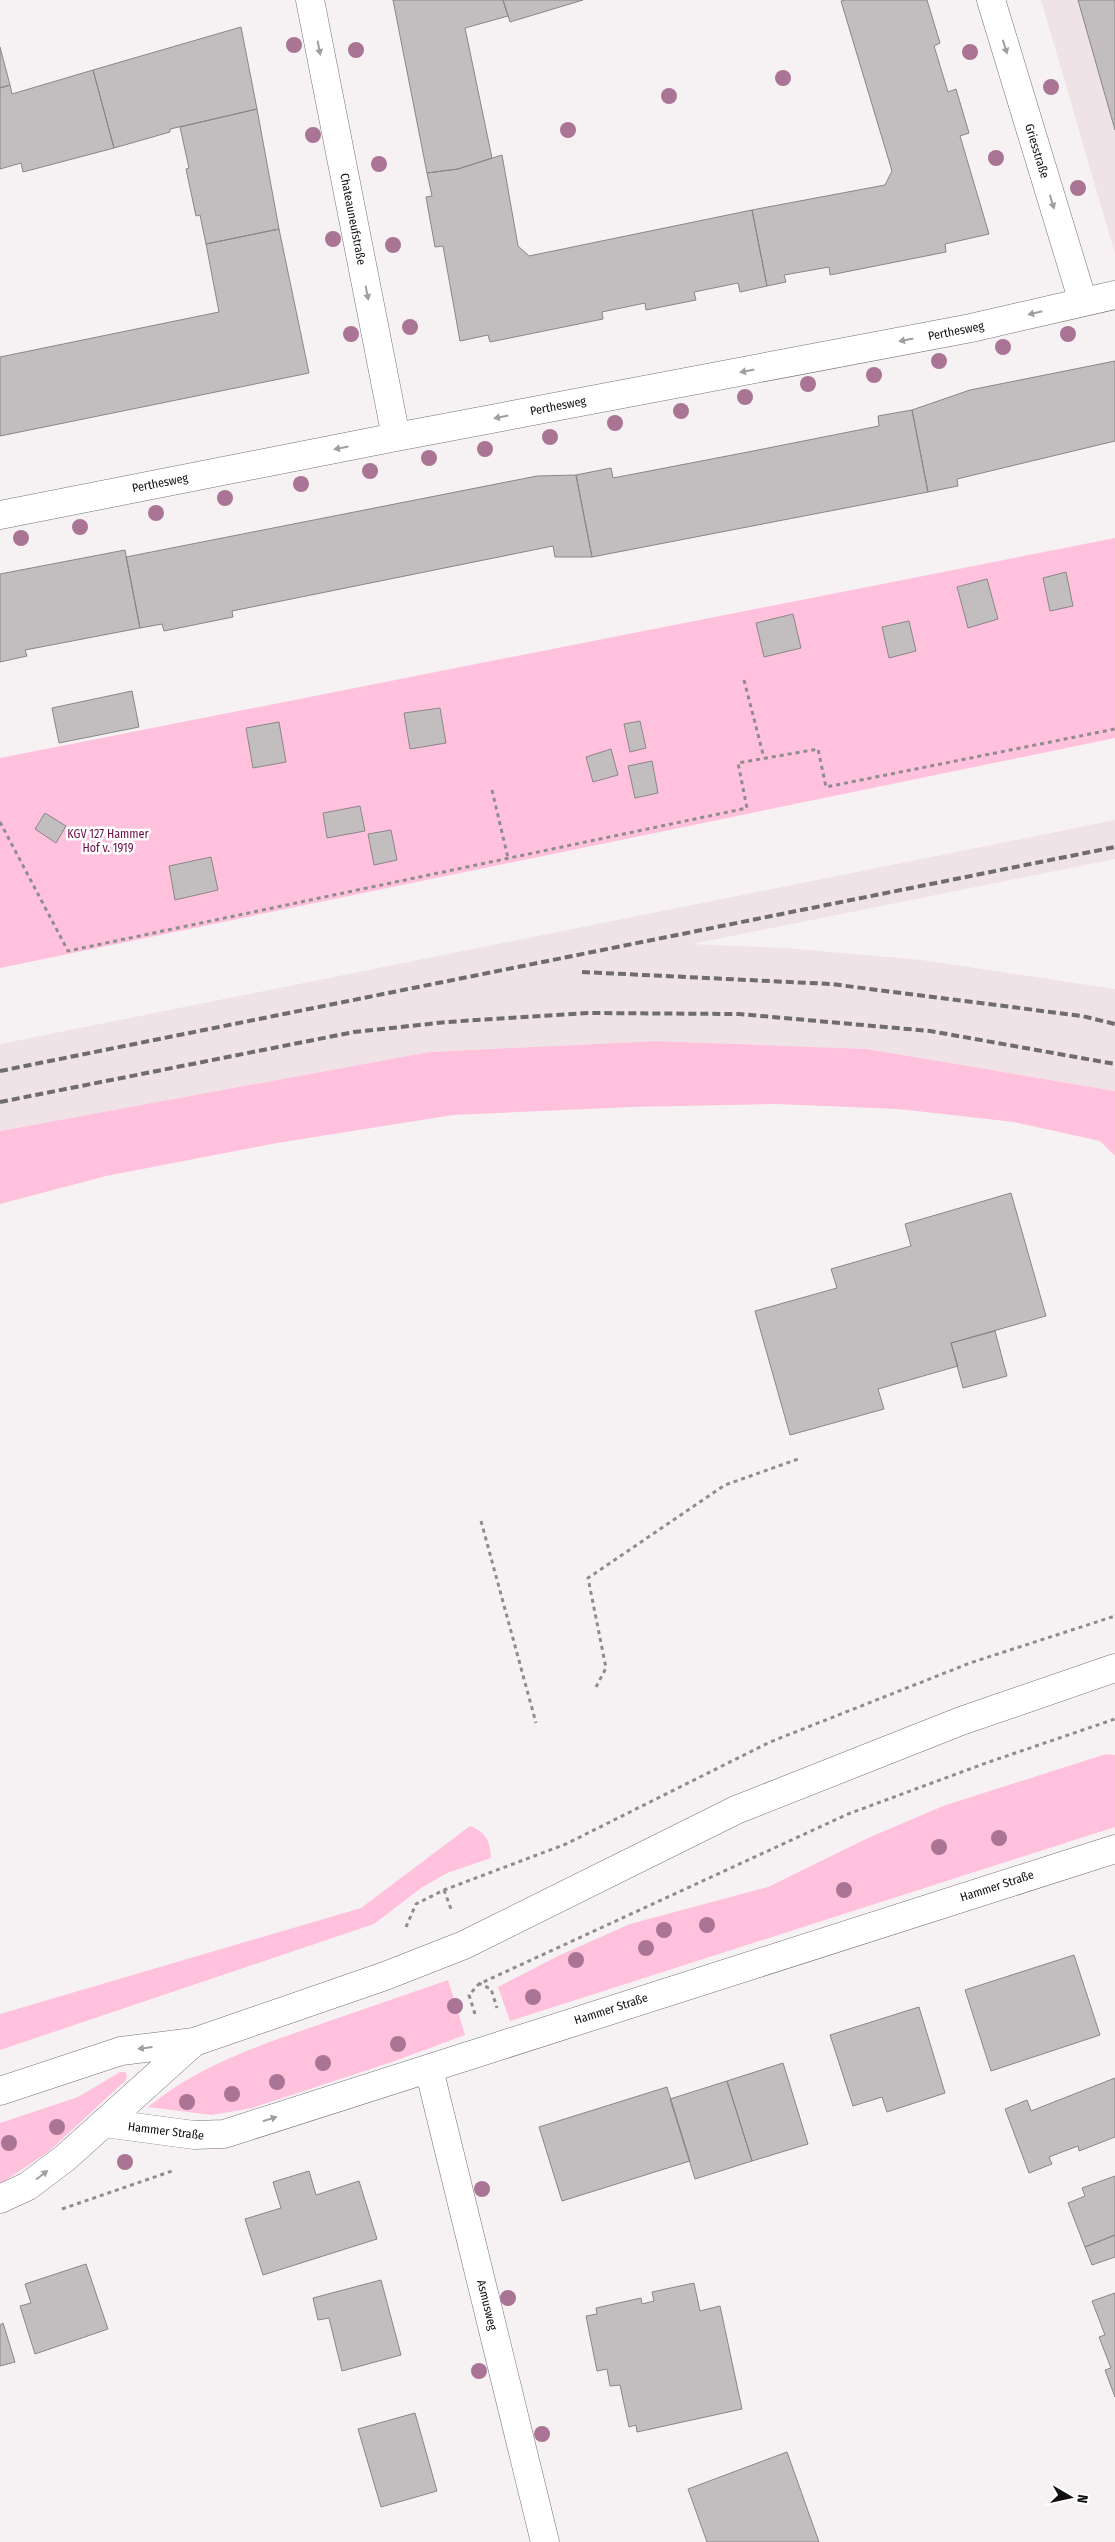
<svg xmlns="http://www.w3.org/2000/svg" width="1115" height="2542" font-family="'Fira Sans Condensed',sans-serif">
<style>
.built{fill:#f0e3e8}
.green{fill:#ffc1dc}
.building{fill:#c2bebf;stroke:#8a8688}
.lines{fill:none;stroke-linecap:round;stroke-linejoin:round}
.street-casing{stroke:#747172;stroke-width:29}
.secondary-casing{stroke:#747172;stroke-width:29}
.path{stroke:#8f8c8d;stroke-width:3;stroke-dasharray:4 4;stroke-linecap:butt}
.street{stroke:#fff;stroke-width:28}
.secondary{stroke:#fff;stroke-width:28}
.rail{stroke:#6e6c6d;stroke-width:4;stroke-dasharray:8 4;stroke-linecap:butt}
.tree{fill:#aa7494}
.oneway{fill:#9f9f9f}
.labels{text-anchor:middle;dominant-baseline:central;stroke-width:5;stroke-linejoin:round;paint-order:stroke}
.street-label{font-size:12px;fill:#100e0f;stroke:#fff}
.park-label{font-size:12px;fill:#6c0c45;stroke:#fff}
</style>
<rect width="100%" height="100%" fill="#f6f2f4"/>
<path class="built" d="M1041,0H1115V254Z
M1115,820V859L692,944L786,948L922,960L1115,989V1091L867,1049L656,1041L429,1052L0,1131V1044Z"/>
<path class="green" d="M1115,538V738L0,968V758Z
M656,1041L867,1049L1115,1091V1156L1100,1141L1014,1122L898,1109L776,1104L632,1107L453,1115L277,1143L106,1176L0,1204V1131L429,1052Z
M1106,1754L1115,1755V1827L510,2021L498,1987L558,1956L630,1924L768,1887L868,1838L943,1806Z
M470,1826C487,1833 490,1841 491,1858L447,1873L421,1888L374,1924L0,2050V2014L361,1908Z
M448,1980L465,2035L392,2062L252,2108L212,2115L148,2107C198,2066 255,2047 315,2026C359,2011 404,1995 448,1980Z
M120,2072H125L127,2075L126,2080L48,2152L0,2184V2123L78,2097Z"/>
<path class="building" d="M393,0H503L508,16L465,28L492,158L458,169L427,173Z
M503,0H583L510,22Z
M845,0H927L940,43L934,46L948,92L956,89L969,133L960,136L989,234L945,244L946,252L830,275L829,267L784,275L786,282L767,286L752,210L885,185L892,171L841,1Z
M1078,0H1115V130Z
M241,27L257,109L170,129V132L114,148L93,70Z
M0,47L10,85L0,88Z
M93,70L114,148L23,172L21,163L0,169V88L10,85L12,94Z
M257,109L279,229L206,244L200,215L196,216L186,169L189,168L180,127Z
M502,155L518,246L529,256L752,210L767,286L740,292L738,283L694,292L696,300L646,310L645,303L602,312L603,319L490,342L488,335L460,341L443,246L435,247L426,197L432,196L427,173L458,169Z
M279,229L309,373L0,436V357L219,312L206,244Z
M1115,361V441L957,479L958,486L928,492L912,410L970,390Z
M912,410L928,492L592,557L576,475L611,468L613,478L748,452L879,426L878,416Z
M576,475L592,557H555L553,546L232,611L233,617L164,631L162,624L140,628L126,557L537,476Z
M125,550L140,628L25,650L27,656L0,662V574Z
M1066,572L1073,606L1050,611L1043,578Z
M987,579L998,619L968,628L957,587Z
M793,614L801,648L764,657L756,623Z
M909,621L916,651L889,658L882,627Z
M132,691L139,727L59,743L52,708Z
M440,708L446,743L410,749L404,713Z
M640,721L646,748L630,752L624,724Z
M279,722L286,762L253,768L246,728Z
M611,749L618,775L593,782L586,757Z
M652,761L658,793L635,798L628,766Z
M360,806L365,831L327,838L323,813Z
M45,813L66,826L56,843L35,829Z
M391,830L397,860L374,865L368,834Z
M211,857L218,890L175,900L169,866Z
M1011,1193L1046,1316L951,1343L958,1366L878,1389L884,1409L790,1435L755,1311L837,1288L831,1269L911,1246L905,1224Z
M995,1331L1007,1376L963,1388L951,1343Z
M1074,1955L1100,2035L991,2071L965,1990Z
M919,2007L945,2093L887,2112L882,2097L853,2106L830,2035Z
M783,2063L808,2144L752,2161L727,2081Z
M1115,2078V2137L1079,2151L1078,2146L1049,2157L1052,2164L1029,2173L1005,2109L1027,2100L1031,2111Z
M727,2081L752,2161L695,2179L670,2099Z
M667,2087L690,2161L562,2201L539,2127Z
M309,2171L316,2195L359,2181L377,2239L263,2275L245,2219L281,2208L273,2182Z
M1115,2176V2235L1085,2247L1068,2203L1085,2196L1082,2188Z
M1115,2235V2257L1092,2265L1085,2247Z
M86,2264L108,2329L35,2354L20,2306L31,2303L25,2284Z
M381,2280L401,2355L342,2371L329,2318L318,2320L313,2298Z
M694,2283L700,2311L720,2306L742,2409L637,2432L636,2425L629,2427L620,2385L610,2386L607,2369L597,2371L586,2316L597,2314L596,2308L641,2298L642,2304L654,2301L652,2292Z
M1115,2293V2397L1105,2370L1111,2368L1099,2337L1105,2335L1092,2301Z
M3,2323L15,2362L0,2366V2325Z
M415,2413L437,2491L381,2507L358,2429Z
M787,2452L819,2542H707L688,2489Z"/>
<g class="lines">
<defs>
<path id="street" d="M310,0L396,437
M991,0L1083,302
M0,515L396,437L971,328L1115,295
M429,2069L545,2542
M104,2123L194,2135L224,2134L1115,1849"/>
<path id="secondary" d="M0,2091L121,2051L194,2042L385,1976L464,1945L736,1810L961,1721L1115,1668
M0,2199L28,2186L65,2158L194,2042"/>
</defs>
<use href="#street" class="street-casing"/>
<use href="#secondary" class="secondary-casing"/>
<path class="path" d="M744,680L764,758
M492,790L508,858
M0,822L68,951L747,808L738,763L818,749L826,787L1115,729
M481,1521L536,1723
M596,1687L606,1668L588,1578L725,1485L801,1458
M444,1890L451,1909
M406,1927L416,1904L444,1890L566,1844L770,1742L970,1663L1115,1616
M478,1983L491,1989L497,2008
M475,2014L469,1995L479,1984L848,1814L986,1763L1115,1719
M62,2209L172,2171"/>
<use href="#street" class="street"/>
<use href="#secondary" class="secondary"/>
<path class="rail" d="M582,972L831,984L1082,1016L1115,1024
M0,1071L1115,847
M0,1102L354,1032L447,1022L587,1013L739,1014L930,1031L1115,1064"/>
</g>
<g class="tree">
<circle cx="294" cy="45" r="8"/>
<circle cx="356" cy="50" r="8"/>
<circle cx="970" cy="52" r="8"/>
<circle cx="783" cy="78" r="8"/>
<circle cx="1051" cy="87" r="8"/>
<circle cx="669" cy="96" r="8"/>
<circle cx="568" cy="130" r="8"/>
<circle cx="313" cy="135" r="8"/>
<circle cx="996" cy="158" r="8"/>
<circle cx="379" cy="164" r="8"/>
<circle cx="1078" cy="188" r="8"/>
<circle cx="333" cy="239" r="8"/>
<circle cx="393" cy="245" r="8"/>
<circle cx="410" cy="327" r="8"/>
<circle cx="351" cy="334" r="8"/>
<circle cx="1068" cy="334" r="8"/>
<circle cx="1003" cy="347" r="8"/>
<circle cx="939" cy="361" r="8"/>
<circle cx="874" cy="375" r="8"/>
<circle cx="808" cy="384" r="8"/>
<circle cx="745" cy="397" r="8"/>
<circle cx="681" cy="411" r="8"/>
<circle cx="615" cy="423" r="8"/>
<circle cx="550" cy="437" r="8"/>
<circle cx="485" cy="449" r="8"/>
<circle cx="429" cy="458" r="8"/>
<circle cx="370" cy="471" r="8"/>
<circle cx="301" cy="484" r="8"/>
<circle cx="225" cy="498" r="8"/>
<circle cx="156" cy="513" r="8"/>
<circle cx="80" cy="527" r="8"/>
<circle cx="21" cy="538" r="8"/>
<circle cx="999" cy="1838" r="8"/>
<circle cx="939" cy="1847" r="8"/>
<circle cx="844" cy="1890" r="8"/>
<circle cx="707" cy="1925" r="8"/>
<circle cx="664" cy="1930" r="8"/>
<circle cx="646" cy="1948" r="8"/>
<circle cx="576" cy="1960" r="8"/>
<circle cx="533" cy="1997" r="8"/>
<circle cx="455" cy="2006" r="8"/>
<circle cx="398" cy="2044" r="8"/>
<circle cx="323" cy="2063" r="8"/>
<circle cx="277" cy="2082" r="8"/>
<circle cx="232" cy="2094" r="8"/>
<circle cx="187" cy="2102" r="8"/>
<circle cx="57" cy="2127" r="8"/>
<circle cx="9" cy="2143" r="8"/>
<circle cx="125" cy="2162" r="8"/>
<circle cx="482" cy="2189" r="8"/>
<circle cx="508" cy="2298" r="8"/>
<circle cx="479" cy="2371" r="8"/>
<circle cx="542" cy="2434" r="8"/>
</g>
<defs><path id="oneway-solid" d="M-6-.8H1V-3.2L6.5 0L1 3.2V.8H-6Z" transform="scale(1.25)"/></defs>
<g class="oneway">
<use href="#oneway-solid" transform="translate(1005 47) rotate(73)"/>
<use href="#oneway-solid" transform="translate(319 48) rotate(79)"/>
<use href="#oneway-solid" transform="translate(1052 202) rotate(73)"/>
<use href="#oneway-solid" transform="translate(367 293) rotate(79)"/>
<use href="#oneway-solid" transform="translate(1035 313) rotate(167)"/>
<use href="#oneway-solid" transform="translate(906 340) rotate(169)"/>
<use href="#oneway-solid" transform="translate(747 371) rotate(169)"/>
<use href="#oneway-solid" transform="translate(501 417) rotate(169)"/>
<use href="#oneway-solid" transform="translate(341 448) rotate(169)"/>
<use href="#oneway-solid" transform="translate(145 2048) rotate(173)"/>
<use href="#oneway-solid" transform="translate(270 2119) rotate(-18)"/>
<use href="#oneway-solid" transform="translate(42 2175) rotate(-37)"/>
</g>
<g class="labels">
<g class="street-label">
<text transform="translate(1037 151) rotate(73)">Griesstraße</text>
<text transform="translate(353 219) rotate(79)">Chateauneufstraße</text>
<text transform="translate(956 331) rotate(-11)">Perthesweg</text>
<text transform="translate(558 406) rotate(-11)">Perthesweg</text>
<text transform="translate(160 483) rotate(-11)">Perthesweg</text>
<text transform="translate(997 1886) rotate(-18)">Hammer Straße</text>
<text transform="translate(611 2009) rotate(-18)">Hammer Straße</text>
<text transform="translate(166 2131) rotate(7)">Hammer Straße</text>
<text transform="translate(487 2305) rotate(76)">Asmusweg</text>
</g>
<g class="park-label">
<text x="108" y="834">KGV 127 Hammer<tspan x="108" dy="14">Hof v. 1919</tspan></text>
</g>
</g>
<g transform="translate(1070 2497) rotate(99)" stroke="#ffffff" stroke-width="4" paint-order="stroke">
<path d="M0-4L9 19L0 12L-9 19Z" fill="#100e0f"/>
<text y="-8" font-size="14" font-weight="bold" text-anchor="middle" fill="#100e0f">N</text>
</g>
</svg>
